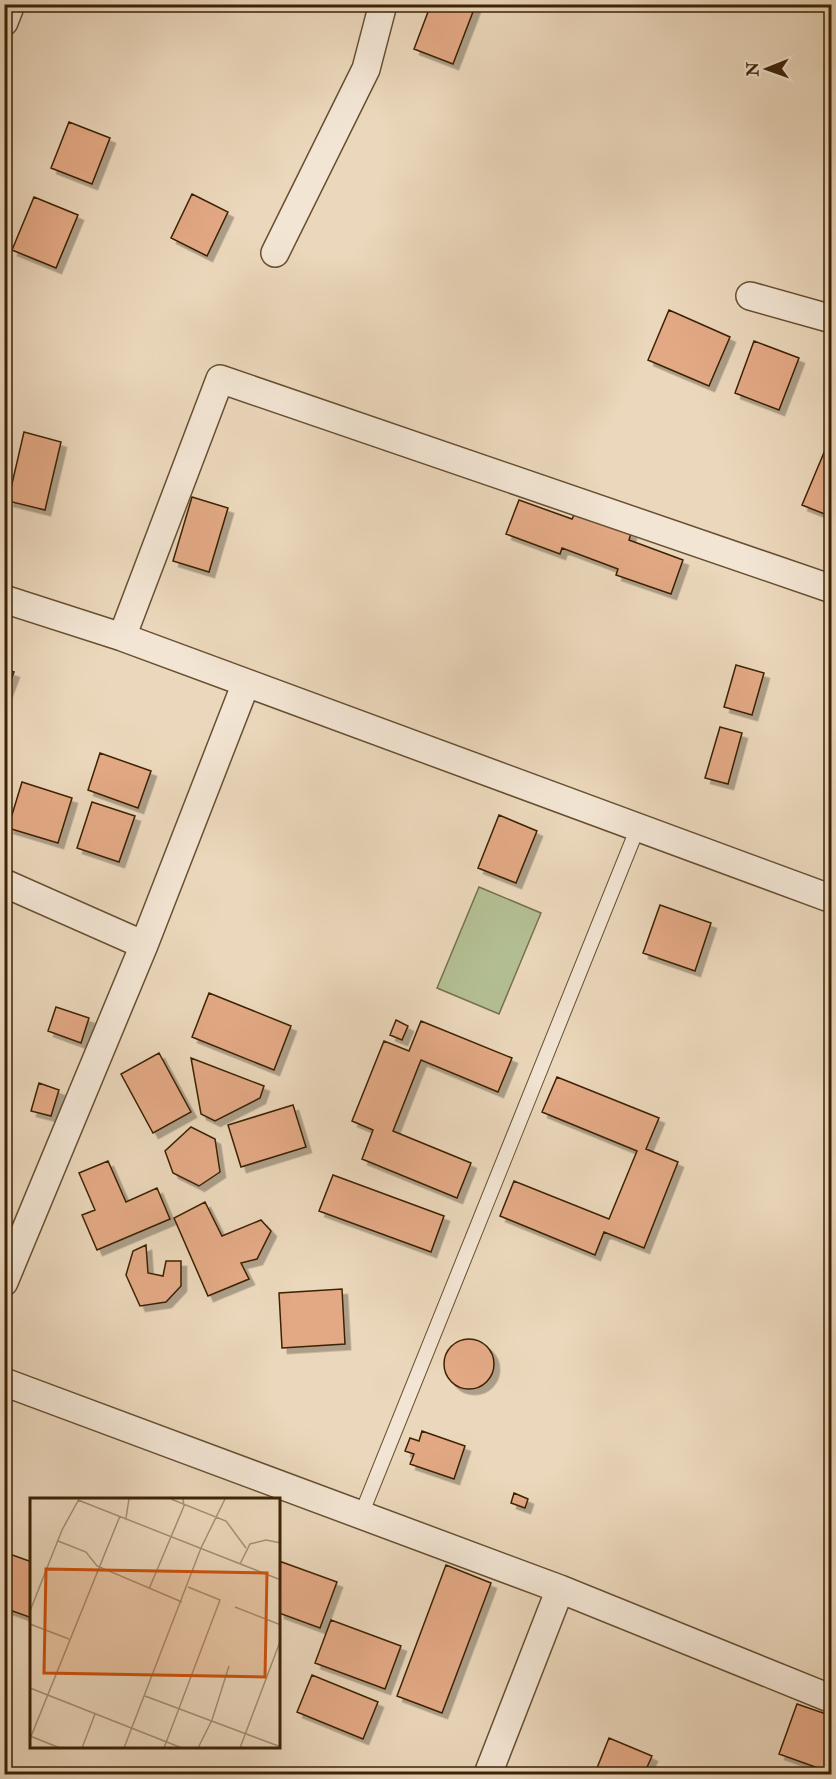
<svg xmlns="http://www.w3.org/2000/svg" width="836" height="1779" font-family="'IM FELL Double Pica',serif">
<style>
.green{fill:#b3bf93;stroke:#78704c;stroke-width:1.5}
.building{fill:#e3a985;stroke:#3c2205;stroke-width:1.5;filter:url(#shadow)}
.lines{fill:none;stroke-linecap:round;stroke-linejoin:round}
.service-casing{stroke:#684f32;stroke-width:16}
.minor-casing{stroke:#684f32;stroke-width:30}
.service{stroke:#f2e5d3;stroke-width:14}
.minor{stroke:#f2e5d3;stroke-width:27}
.inset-road{fill:none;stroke:#a58f72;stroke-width:1.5}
.view{fill:#ce510b;fill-opacity:0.15;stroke:#ce510b;stroke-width:3}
.inset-edge{fill:none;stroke:#3c2205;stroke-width:3}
</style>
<defs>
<filter id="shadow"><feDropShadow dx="5.5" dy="5.5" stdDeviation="0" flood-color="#0004"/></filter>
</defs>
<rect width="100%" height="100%" fill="#ebd7bb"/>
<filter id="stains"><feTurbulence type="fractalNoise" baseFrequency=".00333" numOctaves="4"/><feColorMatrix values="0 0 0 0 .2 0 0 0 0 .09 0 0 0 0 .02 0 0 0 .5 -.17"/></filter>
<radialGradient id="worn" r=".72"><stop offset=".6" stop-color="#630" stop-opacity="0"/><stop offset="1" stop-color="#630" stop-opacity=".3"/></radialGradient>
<path class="green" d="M479,887L541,913L499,1014L437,988Z"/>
<path class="building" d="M431,4H476L453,64L414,49Z
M69,122L110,138L92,184L51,168Z
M192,194L228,212L207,256L171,238Z
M34,197L78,215L56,268L12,250Z
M669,310L730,337L709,386L648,360Z
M754,341L799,358L779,410L735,393Z
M24,432L61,442L45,510L8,501Z
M828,443L832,445V517L802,505Z
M192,497L228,508L209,572L173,561Z
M519,500L572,519L575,513L631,533L629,540L683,560L671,594L616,575L618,569L562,548L560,554L506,534Z
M736,665L764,673L752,715L724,707Z
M4,669L14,672L4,698Z
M720,727L742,733L728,784L705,778Z
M100,753L151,771L138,808L88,790Z
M22,782L72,798L58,843L8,828Z
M92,802L135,816L119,862L77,848Z
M499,815L537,831L516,883L478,868Z
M660,905L711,923L695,971L643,953Z
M209,993L291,1026L274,1070L192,1037Z
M56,1007L89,1018L81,1043L48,1031Z
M396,1020L408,1026L402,1040L390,1035Z
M421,1021L512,1058L498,1092L421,1060L393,1131L471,1163L457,1198L362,1159L373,1130L352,1121L384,1041L409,1051Z
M159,1053L191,1112L153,1133L121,1074Z
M191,1058L264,1086L260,1098L215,1121L201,1114Z
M557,1077L659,1118L646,1149L678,1162L644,1248L604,1232L595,1255L500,1216L514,1181L609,1219L637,1151L542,1112Z
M39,1083L59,1090L51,1116L31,1111Z
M293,1105L306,1147L241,1167L228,1125Z
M191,1127L215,1139L220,1172L199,1186L173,1173L165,1151Z
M108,1161L126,1202L157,1188L170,1219L97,1250L82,1215L95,1210L79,1173Z
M333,1175L444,1216L431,1252L319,1211Z
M205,1202L222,1236L261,1220L271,1231L257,1259L241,1263L249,1279L208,1296L174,1218Z
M146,1245L148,1273L163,1276L166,1261H181V1286L166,1302L140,1306L126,1275L133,1251Z
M342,1289L345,1344L282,1348L279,1293Z
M444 1364a25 25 0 1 1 50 0a25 25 0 1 1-50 0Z
M422,1431L465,1446L454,1479L410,1464L414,1454L405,1451L410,1438L419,1441Z
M514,1493L528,1499L525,1508L511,1503Z
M4,1552L32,1562V1618L4,1608Z
M279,1561L337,1582L320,1628L279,1613Z
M446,1565L491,1583L442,1713L397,1696Z
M331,1620L401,1646L385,1689L315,1663Z
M312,1675L378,1702L363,1739L297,1712Z
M797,1704L832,1716V1773L779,1754Z
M609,1738L652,1756L644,1774L595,1773Z"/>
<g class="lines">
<defs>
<path id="service" d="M361,1515L638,827"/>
<path id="minor" d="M4,22L11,4
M275,253L366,69L383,4
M750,296L832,319
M4,599L122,637L832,899
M122,637L220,379L832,589
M4,883L144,945
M4,1282L144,945L246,683
M4,1382L560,1589L832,1699
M488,1774L560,1589"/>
</defs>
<use href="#service" class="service-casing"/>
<use href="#minor" class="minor-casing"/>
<use href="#service" class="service"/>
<use href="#minor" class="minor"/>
</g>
<g transform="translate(30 1498)">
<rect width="250" height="250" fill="#ebd7bb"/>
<path class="inset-road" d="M141,1L196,23L216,50M48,2L251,82M96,20L99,1M28,43L56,54L67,68L152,104M210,66L220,46L236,42L251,45M119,91L154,8L153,1M205,109L251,127M0,113L32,32L49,1M0,126L39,141M0,190L152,250M115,198L251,249M0,238L30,250M0,241L90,18M52,250L65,216M94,250L171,50L195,1M134,250L190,102L158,89M168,250L182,222L199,168M210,250L251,141"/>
<path class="view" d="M16,71L237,75L235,179L14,175Z"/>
<rect width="250" height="250" class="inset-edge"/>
</g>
<rect width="836" height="1779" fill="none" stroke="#ebd7bb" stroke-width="24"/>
<rect x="6" y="6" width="824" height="1767" fill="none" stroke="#3c2205" stroke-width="3"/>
<rect x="12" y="12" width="812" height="1755" fill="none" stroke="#3c2205" stroke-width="1.5"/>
<g transform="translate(767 69) rotate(269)" stroke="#f2e5d3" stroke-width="4.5" paint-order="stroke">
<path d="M0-4.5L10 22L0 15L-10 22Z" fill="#3c2205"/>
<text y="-9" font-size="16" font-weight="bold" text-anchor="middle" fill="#3c2205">N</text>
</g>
<rect width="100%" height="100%" filter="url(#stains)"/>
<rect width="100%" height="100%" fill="url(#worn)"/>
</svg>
